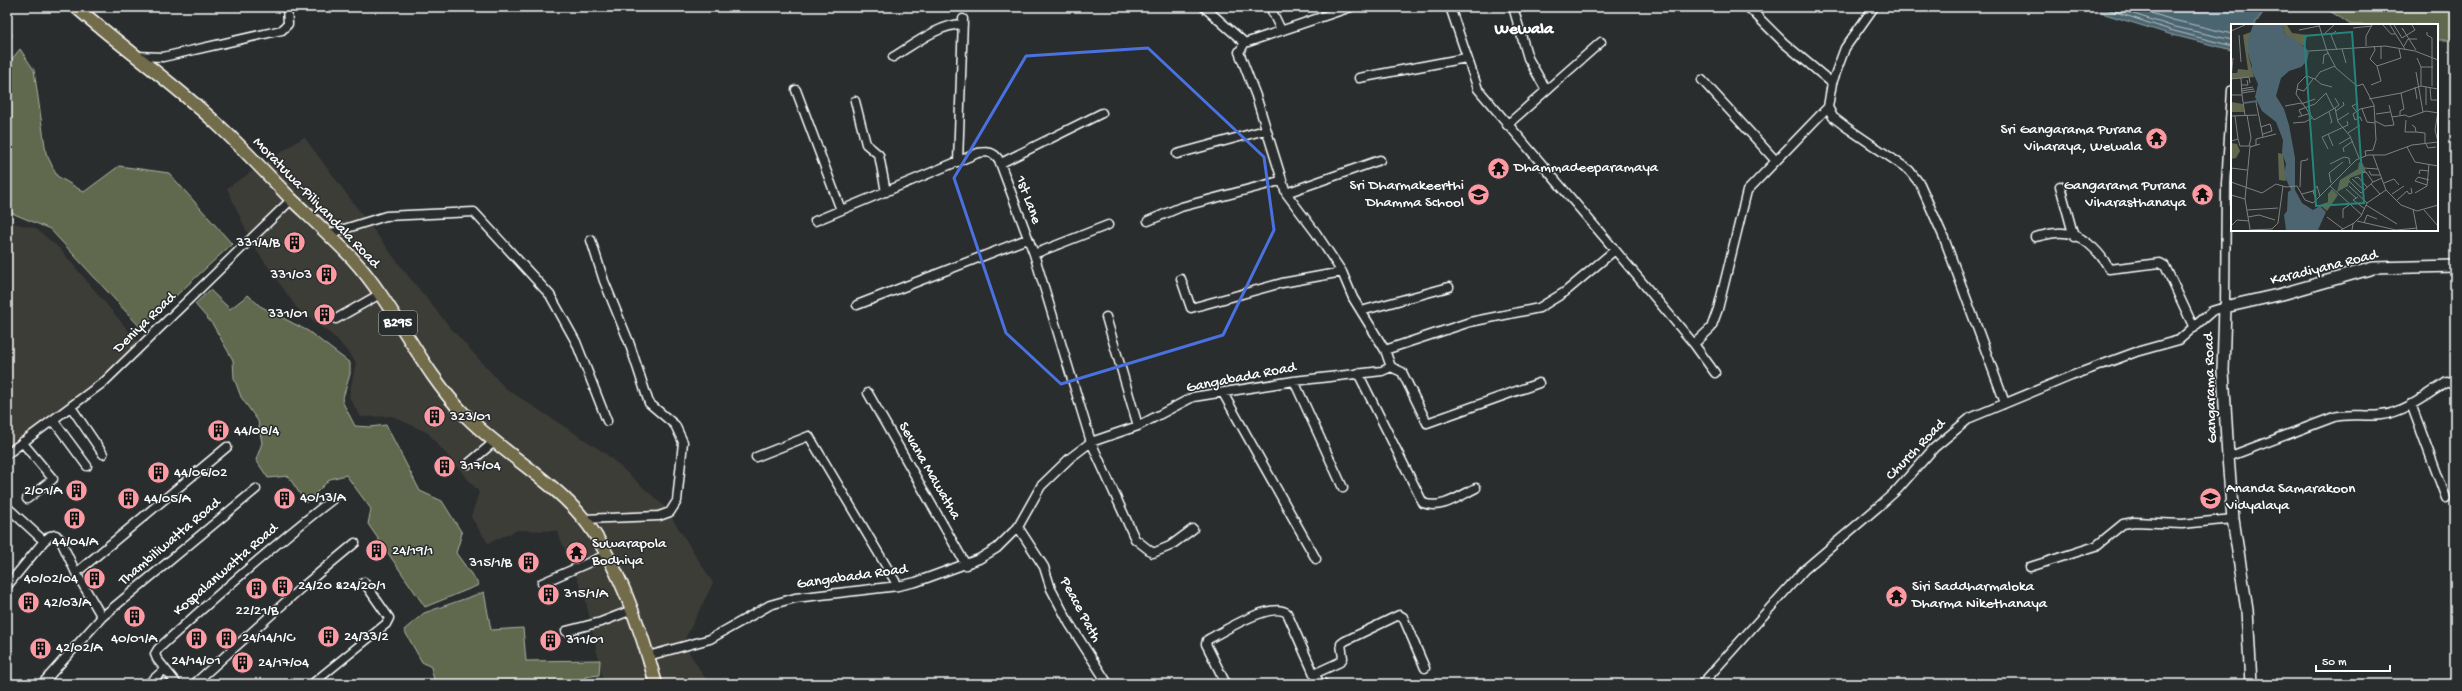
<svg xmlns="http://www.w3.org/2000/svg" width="2462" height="691" font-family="'Gochi Hand',sans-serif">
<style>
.built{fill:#3e3c39}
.green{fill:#60674d;stroke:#b0b3a6}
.water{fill:#4c6570;stroke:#94a3a9}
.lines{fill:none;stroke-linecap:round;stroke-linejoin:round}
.shore{stroke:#b7c1c6;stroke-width:1}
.street-casing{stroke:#fff;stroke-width:11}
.secondary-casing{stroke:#fff;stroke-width:14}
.primary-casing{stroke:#fff;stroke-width:15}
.street{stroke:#2a2d2e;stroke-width:8}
.secondary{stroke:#2a2d2e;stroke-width:11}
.primary{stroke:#736c4b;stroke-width:12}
.marked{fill:none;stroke:#4a71e0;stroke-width:3;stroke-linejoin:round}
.labels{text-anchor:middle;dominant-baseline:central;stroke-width:3;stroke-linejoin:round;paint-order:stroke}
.shield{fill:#2a2d2e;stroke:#bfc0c0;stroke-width:1}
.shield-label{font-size:14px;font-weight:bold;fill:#fff}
.poi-label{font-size:15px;fill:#fff;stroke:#2a2d2e;text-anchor:start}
.street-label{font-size:15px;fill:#fff;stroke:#2a2d2e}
.quarter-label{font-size:17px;font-weight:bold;fill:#fff;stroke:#2a2d2e}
.inset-river{fill:none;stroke:#4c6570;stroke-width:2}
.inset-road{fill:none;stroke:#7f8182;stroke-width:1}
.view{fill:#27847c;fill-opacity:0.15;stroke:#27847c;stroke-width:2}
.inset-edge{fill:none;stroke:#fff;stroke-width:2}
</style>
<rect width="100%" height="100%" fill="#2a2d2e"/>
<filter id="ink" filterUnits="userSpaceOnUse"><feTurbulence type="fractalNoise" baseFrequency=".025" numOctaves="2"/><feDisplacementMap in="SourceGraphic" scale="8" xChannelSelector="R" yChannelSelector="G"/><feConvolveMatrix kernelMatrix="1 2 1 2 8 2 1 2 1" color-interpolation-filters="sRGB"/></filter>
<g filter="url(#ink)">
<path class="built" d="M304,137L405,272L448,325L505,388L605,453L665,507L713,583L683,643L709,684H604L585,597L557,531L518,530L488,543L471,517L479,492L428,433L392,416L361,417L349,397L356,362L337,339L296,307L253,245L227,188Z
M7,222L35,228L59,248L138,342L103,376L7,450Z"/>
<path class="green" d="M2324,7H2455V40H2437V25H2351Z
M20,49L34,70L46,153L57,176L84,192L119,166L169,173L232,244L141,328L50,229L7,211V65Z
M210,290L230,309L248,295L260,306L308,331L350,363V374L342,401L355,426L370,427L386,425L420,491L442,501L462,533L456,553L479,585L425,607L368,524L371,509L346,475L330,479L306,503L288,476L268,478L256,460L262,443L258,421L241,397L234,378L233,360L213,325L195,304Z
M484,592L491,630L523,628L526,661L600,660L599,675L585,677V684H435L431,667L422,662L404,630L424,613Z"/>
<path class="water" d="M2096,7H2267L2254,25H2232V50L2169,34L2105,14Z
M7,24L12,35L7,49Z"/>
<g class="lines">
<path class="shore" d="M2101,7L2170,30L2232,46
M2112,7L2171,26L2232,40
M2132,7L2173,20L2232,34"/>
<defs>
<path id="street" d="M1204,7L1245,43
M1270,7L1281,30
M1513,7L1528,58L1546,90
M1748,7L1784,43L1832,83
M1874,7L1845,48L1832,83L1828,107L1833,117L1846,127L1909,170L1920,184L1944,238L2005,403
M135,56L163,57L282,30L288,24L287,7
M893,57C913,45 939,24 963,24
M1359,78L1466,58
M1702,80L1776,161
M796,90L841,210
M855,101L866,144L879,155L886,192
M1507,125L1601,42
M1177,154L1265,130
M958,162L963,19
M1001,163L1102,113
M2060,186L2074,237
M1286,193L1380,160
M815,221L978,153C988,151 994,152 999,160L1034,254L1091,442L1135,539L1153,553L1170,546L1193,529
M1148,221L1181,207L1280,181
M328,234L386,216L474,212L550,295L576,342L607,421
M2035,237C2042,236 2050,233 2057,233C2080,231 2100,251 2109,269L2160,263L2165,266L2194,328
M1615,250L1694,344L1715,373
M1034,254L1108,225
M1181,279L1191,308L1282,283L1342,272
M857,305L1027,239
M1361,311L1449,287
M1106,317L1138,426
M336,319L380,294
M1694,344L1711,328L1718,309L1747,191L1828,107
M1385,350L1470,322L1539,308L1565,292L1615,250L1478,89L1450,7
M1391,367L1402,372L1427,423L1539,383
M1358,373L1423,503C1442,510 1459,496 1476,488
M1294,381L1343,488
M868,393L966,565
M1223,393L1316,559
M2411,404L2446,498
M71,407L103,454
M53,420L87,466
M22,442L53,479L27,499
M7,454L105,381L292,199
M756,457L809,436L898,586
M2228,457L2334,417C2350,413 2365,417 2381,415C2404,413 2428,394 2447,382L2455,386
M468,464L494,442
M7,507L44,541
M583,519L659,516L670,512L677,501L683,442L675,425L649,403L629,342L604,281L591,240
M1018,527L1044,567L1051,589L1069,623L1108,684
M2030,567L2096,546L2123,524L2134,522L2182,524L2233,519
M76,573L227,447
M542,583L606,555
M7,586L44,541L50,536L56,535L60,539L76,573L102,617
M566,631L601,622L632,610
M648,656L710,639L770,605L795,598L898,586L916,582L979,559L997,548L1018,527L1041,486L1070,458L1091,442L1138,426L1193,397L1294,381L1382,371L1391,367L1385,350L1353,298L1342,272L1316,233L1286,193L1256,96L1239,52L1245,43L1351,7
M1314,674L1340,662L1343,658L1341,644L1345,641L1399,615L1403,617L1425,668
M42,684L102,617L256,489
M148,684L165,669
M177,684L157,659L155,654L158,649C215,597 272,546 333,499
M194,684L301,588L355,543
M312,684L386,624L389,618L364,582
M1226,684L1206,644L1207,640C1224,631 1271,601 1287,613L1314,674L1319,682L1324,684
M1702,684L1804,570L1878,507L1897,490L1934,448L1970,418L2071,376L2136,352L2179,340L2212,311L2225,307L2226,184L2232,90"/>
<path id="secondary" d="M2251,684L2247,610L2233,519L2228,457L2223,371L2225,307L2282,294L2373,268L2455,266"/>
<path id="primary" d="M76,7C122,47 172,82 216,123C242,147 266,173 290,198C311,218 332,237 352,258C395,305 419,367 463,413C499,451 549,477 583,518C617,560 642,632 656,684"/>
</defs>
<use href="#street" class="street-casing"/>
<use href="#secondary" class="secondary-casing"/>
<use href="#primary" class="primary-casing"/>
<use href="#street" class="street"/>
<use href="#secondary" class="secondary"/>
<use href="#primary" class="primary"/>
</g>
</g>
<path class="marked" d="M1148,48L1264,157L1274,230L1223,335L1061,384L1006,333L954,178L1026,56Z"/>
<defs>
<symbol id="temple-disc" viewBox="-11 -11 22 22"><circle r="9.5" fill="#ff9aa2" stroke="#2a2d2e"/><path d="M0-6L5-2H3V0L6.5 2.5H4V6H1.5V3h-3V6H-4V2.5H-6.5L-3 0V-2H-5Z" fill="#111"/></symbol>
<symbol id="school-disc" viewBox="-11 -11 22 22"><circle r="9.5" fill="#ff9aa2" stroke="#2a2d2e"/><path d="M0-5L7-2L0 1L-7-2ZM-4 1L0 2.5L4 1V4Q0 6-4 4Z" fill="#111"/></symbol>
<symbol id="building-disc" viewBox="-11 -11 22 22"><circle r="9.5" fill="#ff9aa2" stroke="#2a2d2e"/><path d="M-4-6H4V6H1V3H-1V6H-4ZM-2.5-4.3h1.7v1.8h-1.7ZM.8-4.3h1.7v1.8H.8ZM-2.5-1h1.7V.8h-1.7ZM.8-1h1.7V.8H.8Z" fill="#111"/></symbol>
</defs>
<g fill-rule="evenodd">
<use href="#temple-disc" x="2144" y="126" width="25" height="25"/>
<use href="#temple-disc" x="1486" y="156" width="25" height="25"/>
<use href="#school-disc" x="1466" y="182" width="25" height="25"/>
<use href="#temple-disc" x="2190" y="182" width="25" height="25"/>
<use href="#building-disc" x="282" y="230" width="25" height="25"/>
<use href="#building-disc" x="314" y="262" width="25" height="25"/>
<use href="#building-disc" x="312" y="302" width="25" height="25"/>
<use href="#building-disc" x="422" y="404" width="25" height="25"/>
<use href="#building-disc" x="206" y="418" width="25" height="25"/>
<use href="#building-disc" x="432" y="454" width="25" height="25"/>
<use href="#building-disc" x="146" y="460" width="25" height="25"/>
<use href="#building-disc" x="64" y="478" width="25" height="25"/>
<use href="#building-disc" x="272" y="486" width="25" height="25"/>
<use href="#school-disc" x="2198" y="486" width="25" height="25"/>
<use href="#building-disc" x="116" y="486" width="25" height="25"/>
<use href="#building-disc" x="62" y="506" width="25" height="25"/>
<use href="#building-disc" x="364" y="538" width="25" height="25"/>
<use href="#temple-disc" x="564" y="540" width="25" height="25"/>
<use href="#building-disc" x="516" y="550" width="25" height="25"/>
<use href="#building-disc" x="82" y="566" width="25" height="25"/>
<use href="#building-disc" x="270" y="574" width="25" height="25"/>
<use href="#building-disc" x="244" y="576" width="25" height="25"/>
<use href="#building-disc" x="536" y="582" width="25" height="25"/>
<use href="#temple-disc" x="1884" y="584" width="25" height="25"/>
<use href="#building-disc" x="16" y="590" width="25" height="25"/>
<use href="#building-disc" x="122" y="604" width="25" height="25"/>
<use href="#building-disc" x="316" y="624" width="25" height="25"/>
<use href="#building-disc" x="184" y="626" width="25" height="25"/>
<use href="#building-disc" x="214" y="626" width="25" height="25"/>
<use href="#building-disc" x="538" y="628" width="25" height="25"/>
<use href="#building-disc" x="28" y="636" width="25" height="25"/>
<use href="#building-disc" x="230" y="650" width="25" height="25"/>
</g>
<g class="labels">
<rect class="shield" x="379" y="311" width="38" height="24" rx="3"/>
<g class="shield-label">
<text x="398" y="323">B295</text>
</g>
<g class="poi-label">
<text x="2142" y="130" text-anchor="end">Sri Gangarama Purana<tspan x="2142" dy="17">Viharaya, Wewala</tspan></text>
<text x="1514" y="168">Dhammadeeparamaya</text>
<text x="1464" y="186" text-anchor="end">Sri Dharmakeerthi<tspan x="1464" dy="17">Dhamma School</tspan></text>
<text x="2186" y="186" text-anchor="end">Gangarama Purana<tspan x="2186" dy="17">Viharasthanaya</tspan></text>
<text x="280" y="243" text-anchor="end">331/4/B</text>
<text x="312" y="275" text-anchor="end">331/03</text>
<text x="308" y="314" text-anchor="end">331/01</text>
<text x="450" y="417">323/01</text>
<text x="234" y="431">44/08/4</text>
<text x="460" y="466">317/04</text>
<text x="174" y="473">44/06/02</text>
<text x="2226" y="489">Ananda Samarakoon<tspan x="2226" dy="17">Vidyalaya</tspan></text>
<text x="62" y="491" text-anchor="end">2/01/A</text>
<text x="300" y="498">40/13/A</text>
<text x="144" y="499">44/05/A</text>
<text x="75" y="542" text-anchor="middle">44/04/A</text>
<text x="592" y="544">Suwarapola<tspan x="592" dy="17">Bodhiya</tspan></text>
<text x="392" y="551">24/19/1</text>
<text x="512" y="563" text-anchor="end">315/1/B</text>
<text x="78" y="579" text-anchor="end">40/02/04</text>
<text x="298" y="586">24/20 &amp;24/20/1</text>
<text x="1912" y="587">Siri Saddharmaloka<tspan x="1912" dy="17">Dharma Nikethanaya</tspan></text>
<text x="564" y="594">315/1/A</text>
<text x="44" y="603">42/03/A</text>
<text x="257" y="611" text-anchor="middle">22/21/B</text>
<text x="344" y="637">24/33/2</text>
<text x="242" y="638">24/14/1/C</text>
<text x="134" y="639" text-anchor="middle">40/01/A</text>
<text x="566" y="640">311/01</text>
<text x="56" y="648">42/02/A</text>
<text x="196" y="661" text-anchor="middle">24/14/01</text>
<text x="258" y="663">24/17/04</text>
</g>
<g class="street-label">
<text transform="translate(1028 200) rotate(70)">1st Lane</text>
<text transform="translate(316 203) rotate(46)">Moratuwa-Piliyandala Road</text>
<text transform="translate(2324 268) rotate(-14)">Karadiyana Road</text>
<text transform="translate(145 323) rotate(-44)">Deniya Road</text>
<text transform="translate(1241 378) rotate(-11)">Gangabada Road</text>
<text transform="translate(2211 388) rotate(-92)">Gangarama Road</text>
<text transform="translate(1916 450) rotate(-46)">Church Road</text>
<text transform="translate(929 471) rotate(60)">Sevana Mawatha</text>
<text transform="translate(170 542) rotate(-40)">Thambiliwatta Road</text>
<text transform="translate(226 570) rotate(-41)">Kospalanwatta Road</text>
<text transform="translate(852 577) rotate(-8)">Gangabada Road</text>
<text transform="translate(1080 610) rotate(62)">Peace Path</text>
</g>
<g class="quarter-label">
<text x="1524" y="30">Wewala</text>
</g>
</g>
<g transform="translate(2231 24)">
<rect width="207" height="207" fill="#2a2d2e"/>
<path d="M52,1H56L61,9L76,11L74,23L54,11ZM20,8L17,30L23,53L1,55V49H6L7,45L17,46L12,11ZM0,78L12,80L13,88H0ZM0,119L6,120L9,127L5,134L0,135ZM47,129L52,130L55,157L48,156ZM128,138L132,140L135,148L119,154L117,162L106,168L109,156L127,145ZM101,165L107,171L96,187L89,181L97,178V170Z" fill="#60674d"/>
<path d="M22,1H52L54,11L62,14L78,27L76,37L70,43L58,47L50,54L45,72L53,85L58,101L64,134V166L71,179L82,186L89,182L95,188L87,206H55L53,191L56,187L57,168L60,166L53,151L55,140L51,129L52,116L45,98L31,87L24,73L27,60L20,45L21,42L17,30V16Z" fill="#4c6570"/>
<path class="inset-river" d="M13,79L26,77"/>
<path class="inset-road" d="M88,1L96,27L105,44L126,62L132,60L143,81L145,116L142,126L134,127L135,132M152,1L160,10H164M159,1L174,25M163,1L171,14L184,6L181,1M122,4L141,2M68,6L88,2M0,7L14,1M105,7L100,11L106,26M173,7L171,4L185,26M196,8V11L201,14V62M8,11L10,38M92,11L103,1M135,22V12L141,1M150,22V35M173,22L177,15H186M111,25L115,39M78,27L154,22L184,27L207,36M2,34L0,55L18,53L19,59M186,34L190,43H202M92,40L93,31L98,29M104,42L89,48L84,55L75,52L67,60L65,70L83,96L104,84L107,98L119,112L128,134M146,42L170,34L168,25M190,43V62M185,48L192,88M10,54L11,71M84,55L90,60L101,63M10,61H17L16,56M140,61L150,57L146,42L139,35L144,26L143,22M184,63L186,75M199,63L200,76H207M10,65L22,63M66,65L73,67L82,55M10,67L23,65M11,69L24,67M0,71H11L14,91M138,75L170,69L190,62L207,65M25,78L32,113M70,80L84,75M125,80L121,82L126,88M195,81V63M54,82L70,79M104,84L108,81L104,74M131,85L136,98L144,99M105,87L113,81L112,78M98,88L101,98L99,99M145,90L159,88M16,91L20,114L18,122M169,91V87L173,85L170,69M0,92L26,91M4,92L7,115M71,92L68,86L84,80L95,69L103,85M67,93L80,89M161,93L174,91L178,93L195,87L207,89M107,96L118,89M175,96L174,108H185M131,97L129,93L124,96L122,90L129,85L143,82M144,97L154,102L163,101L158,81M62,99L74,98L81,94M181,101L184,103L185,108L194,109V119M30,103L39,100L40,103L41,107L32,110M117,109L129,101M97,110L102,122M0,117L7,115L9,122H20M207,118L204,106L207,87M108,120L120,113M195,120L197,124L205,123M25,121V115L45,110M176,123L184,138L207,142M97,125L91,113L117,101L116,97M113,128L112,124L122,117M99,140L113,133L118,134L119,140M0,144L16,146M133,144L147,145M138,147L140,151H149M131,149L135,148L142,158M188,150L189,146L198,147M124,154L127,153L136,163M121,155L133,166M118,157L130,169L142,158L151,154M0,158L31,169L45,160L55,163L66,162L74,176L82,179L125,136L137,131H154L181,121L207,118M100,159L98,149L112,138M153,159L163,155L168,161M140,160L149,170M196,161L184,157L187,153L198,156M99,162L131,191M118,162L136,179M69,163L70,137L76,136L77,134M115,165L125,174M155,166L170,181L186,187L207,181M82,167L86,162L89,172M184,169L196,162L198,140M71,170L82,167L85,176M161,170L173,162M0,171L14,175M127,173L122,176L134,185M166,176L176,167L178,170L181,169L180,164M135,181L166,200M182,185L186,206M16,186L47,184M193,186L207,202M17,193L28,191L44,196M96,193L112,205M112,194V185L118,181M126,197L165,206L186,204M133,199L136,191L146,195M0,202L6,196L18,197M19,205L14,175L18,133L19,123L29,120M18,206L41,205L47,199L52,162M110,206L123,199M121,206L122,200L130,192L136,179L155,166L142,131"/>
<path class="view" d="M121,8L133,179L85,182L73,12Z"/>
<rect width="207" height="207" class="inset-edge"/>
</g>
<rect width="2462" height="691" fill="none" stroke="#2a2d2e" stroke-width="24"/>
<rect x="12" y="12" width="2438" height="667" fill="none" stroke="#fff" stroke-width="1.5" filter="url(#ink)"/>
<path d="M2316 665v6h74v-6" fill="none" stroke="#ffffff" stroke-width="2"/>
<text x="2322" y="665" font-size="12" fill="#ffffff" stroke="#2a2d2e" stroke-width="3" paint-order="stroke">50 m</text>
</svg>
